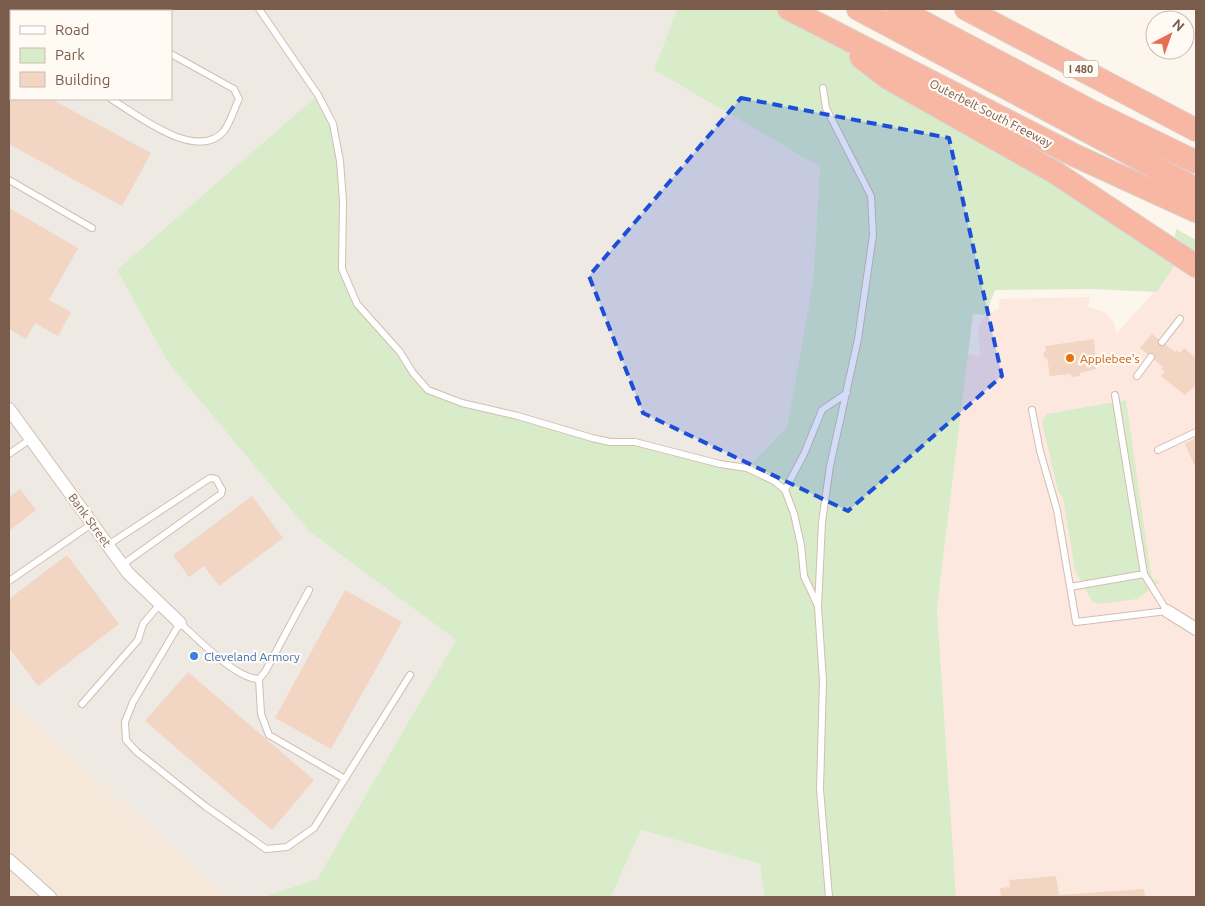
<svg xmlns="http://www.w3.org/2000/svg" width="1205" height="906" font-family="Ubuntu,sans-serif">
<style>
.residential{fill:#f5e8da}
.commercial{fill:#fde8e0}
.industrial{fill:#efe9e4;fill-rule:evenodd}
.green{fill:#d8ecc9}
.building{fill:#f3d5c3}
.lines{fill:none;stroke-linecap:round;stroke-linejoin:round}
.lane-casing{stroke:#d1beb0;stroke-width:8}
.street-casing{stroke:#d1beb0;stroke-width:14}
.highway-casing{stroke:#dad1cd;stroke-width:24}
.lane{stroke:#fff;stroke-width:6}
.street{stroke:#fff;stroke-width:12}
.highway{stroke:#f7b7a3;stroke-width:22}
.marked{fill:#1d4ed8;fill-opacity:0.2;stroke:#1d4ed8;stroke-width:4;stroke-dasharray:10 6;stroke-linejoin:round}
.food-dot{fill:#e8710a;stroke:#fffaf3;stroke-width:2}
.shop-dot{fill:#3f7fe0;stroke:#fffaf3;stroke-width:2}
.labels{text-anchor:middle;dominant-baseline:central;stroke-width:4.5;stroke-linejoin:round;paint-order:stroke}
.shield{fill:#fffaf3;stroke:#a28b7f;stroke-width:1}
.shield-label{font-size:11px;font-weight:bold;fill:#7a5c4d}
.street-label{font-size:12px;fill:#7a5c4d;stroke:#fffaf3}
.food-label{font-size:12px;fill:#c56008;stroke:#fffaf3;text-anchor:start}
.shop-label{font-size:12px;fill:#366cbe;stroke:#fffaf3;text-anchor:start}
</style>
<rect width="100%" height="100%" fill="#fdf6ec"/>
<path class="residential" d="M9,699L228,897H9Z"/>
<path class="commercial" d="M1178,262L1196,276V897H956L937,608L968,354L980,356L978,328L981,321L990,313L999,309V299L1090,297L1088,306L1106,313L1114,323L1116,334L1154,292H1157Z"/>
<path class="industrial" d="M9,9H677L654,70L820,167L813,281L787,427L747,468L310,532L456,640L317,879L263,897H228L9,699ZM11,11H171V99H11Z
M641,830L760,864L764,897H611Z"/>
<path class="green" d="M677,9H789L1182,255L1157,292L1091,289L995,290L985,315L973,314L937,608L956,897H764L760,864L641,830L611,897H263L317,879L456,640L310,532L168,362L117,270L318,95L333,124L340,161L342,269L357,304L428,390L592,438L635,442L747,468L787,427L813,281L820,167L654,70Z
M1176,229L1196,240V253L1175,237Z
M1126,400L1150,568L1152,578L1160,582L1137,599L1098,604L1092,601L1075,570L1063,498L1058,491L1042,422L1047,414Z"/>
<path class="building" d="M9,9H68L72,11H11L9,27Z
M9,76L11,77V99H51L151,153L122,206L9,144Z
M9,208L78,248L49,300L71,312L58,336L35,323L26,339L9,329Z
M1152,334L1175,352L1177,350L1180,353L1184,348L1196,358V385L1185,395L1161,376L1165,372L1161,369L1163,367L1140,348Z
M1094,339L1096,369L1080,373V376L1071,377V374L1050,376L1047,358H1045L1043,354L1046,350L1045,346Z
M1196,438V464L1194,465L1185,444Z
M20,489L36,510L9,531V497Z
M252,496L283,538L219,586L204,566L189,577L173,555Z
M67,555L119,624L38,686L9,648V599Z
M345,590L402,622L331,749L275,718Z
M188,672L314,780L272,830L145,721Z
M1056,876L1059,895L1144,889L1145,897H1001L1000,888L1010,887L1009,880Z"/>
<g class="lines">
<defs>
<path id="lane" d="M89,9L93,11
M259,9L318,95L333,124L340,161L343,201L342,269L357,304L400,352L413,373L428,390L462,403L518,416L592,438L610,442H635L720,464L747,468L774,481L785,490
M9,44L11,45
M823,88L826,108L871,196L873,235L858,339L830,466L822,522L818,607L823,681L820,789L829,897
M111,99C136,114 197,163 224,131C230,123 234,109 239,99L234,89L171,54
M9,180L92,228
M1162,342L1180,319
M1137,376L1151,357
M1115,395L1144,574
M1032,410L1040,451L1057,510L1076,622L1167,611L1144,574L1070,587
M1158,450L1196,432
M9,454L32,438
M108,545L210,478L216,479L222,490L221,494L122,565
M9,581L93,523
M309,590L265,672L259,679C236,679 198,639 180,623L133,702L125,722L126,740L137,752L205,806L266,849L287,847L314,828L410,675
M817,604L804,576L801,545L794,514L785,490L804,454L822,410L847,393
M259,679L261,714L269,735L345,779
M82,704L138,640L143,624L160,604"/>
<path id="street" d="M9,409L128,573L180,623
M1167,611L1196,629
M9,860L50,897"/>
<path id="highway" d="M789,9L1076,156L1196,211
M858,9L1196,189
M898,9L1093,112L1196,162
M966,9L1196,130
M861,57L888,78L1056,173L1196,266"/>
</defs>
<use href="#lane" class="lane-casing"/>
<use href="#street" class="street-casing"/>
<use href="#highway" class="highway-casing"/>
<use href="#lane" class="lane"/>
<use href="#street" class="street"/>
<use href="#highway" class="highway"/>
</g>
<path class="marked" d="M741,98L949,138L1002,376L848,511L643,413L589,276Z"/>
<circle class="food-dot" cx="1070" cy="358" r="5"/>
<circle class="shop-dot" cx="194" cy="656" r="5"/>
<g class="labels">
<rect class="shield" x="1063.5" y="60.5" width="35" height="17" rx="4"/>
<g class="shield-label">
<text x="1081" y="69">I 480</text>
</g>
<g class="street-label">
<text transform="translate(991 113) rotate(27)">Outerbelt South Freeway</text>
<text transform="translate(90 520) rotate(54)">Bank Street</text>
</g>
<g class="food-label">
<text x="1080" y="358">Applebee's</text>
</g>
<g class="shop-label">
<text x="204" y="656">Cleveland Armory</text>
</g>
</g>
<rect width="1205" height="906" fill="none" stroke="#7a5c4d" stroke-width="20"/>
<rect x="10" y="10" width="162" height="90" fill="#fffaf3" stroke="#cabbb1"/>
<rect x="20" y="26" width="25" height="8" fill="#ffffff" stroke="#cabbb1"/>
<text x="55" y="35" font-size="15" fill="#7a5c4d">Road</text>
<rect x="20" y="48" width="25" height="15" fill="#d8ecc9" stroke="#cabbb1"/>
<text x="55" y="60" font-size="15" fill="#7a5c4d">Park</text>
<rect x="20" y="72" width="25" height="15" fill="#f3d5c3" stroke="#cabbb1"/>
<text x="55" y="85" font-size="15" fill="#7a5c4d">Building</text>
<g transform="translate(1170 35) rotate(41)"><circle r="24" fill="#fffaf3" stroke="#cabbb1"/>
<path d="M0-4L9 19L0 12L-9 19Z" fill="#e76f51"/>
<text y="-8" font-size="14" font-weight="bold" text-anchor="middle" fill="#7a5c4d">N</text>
</g>
</svg>
